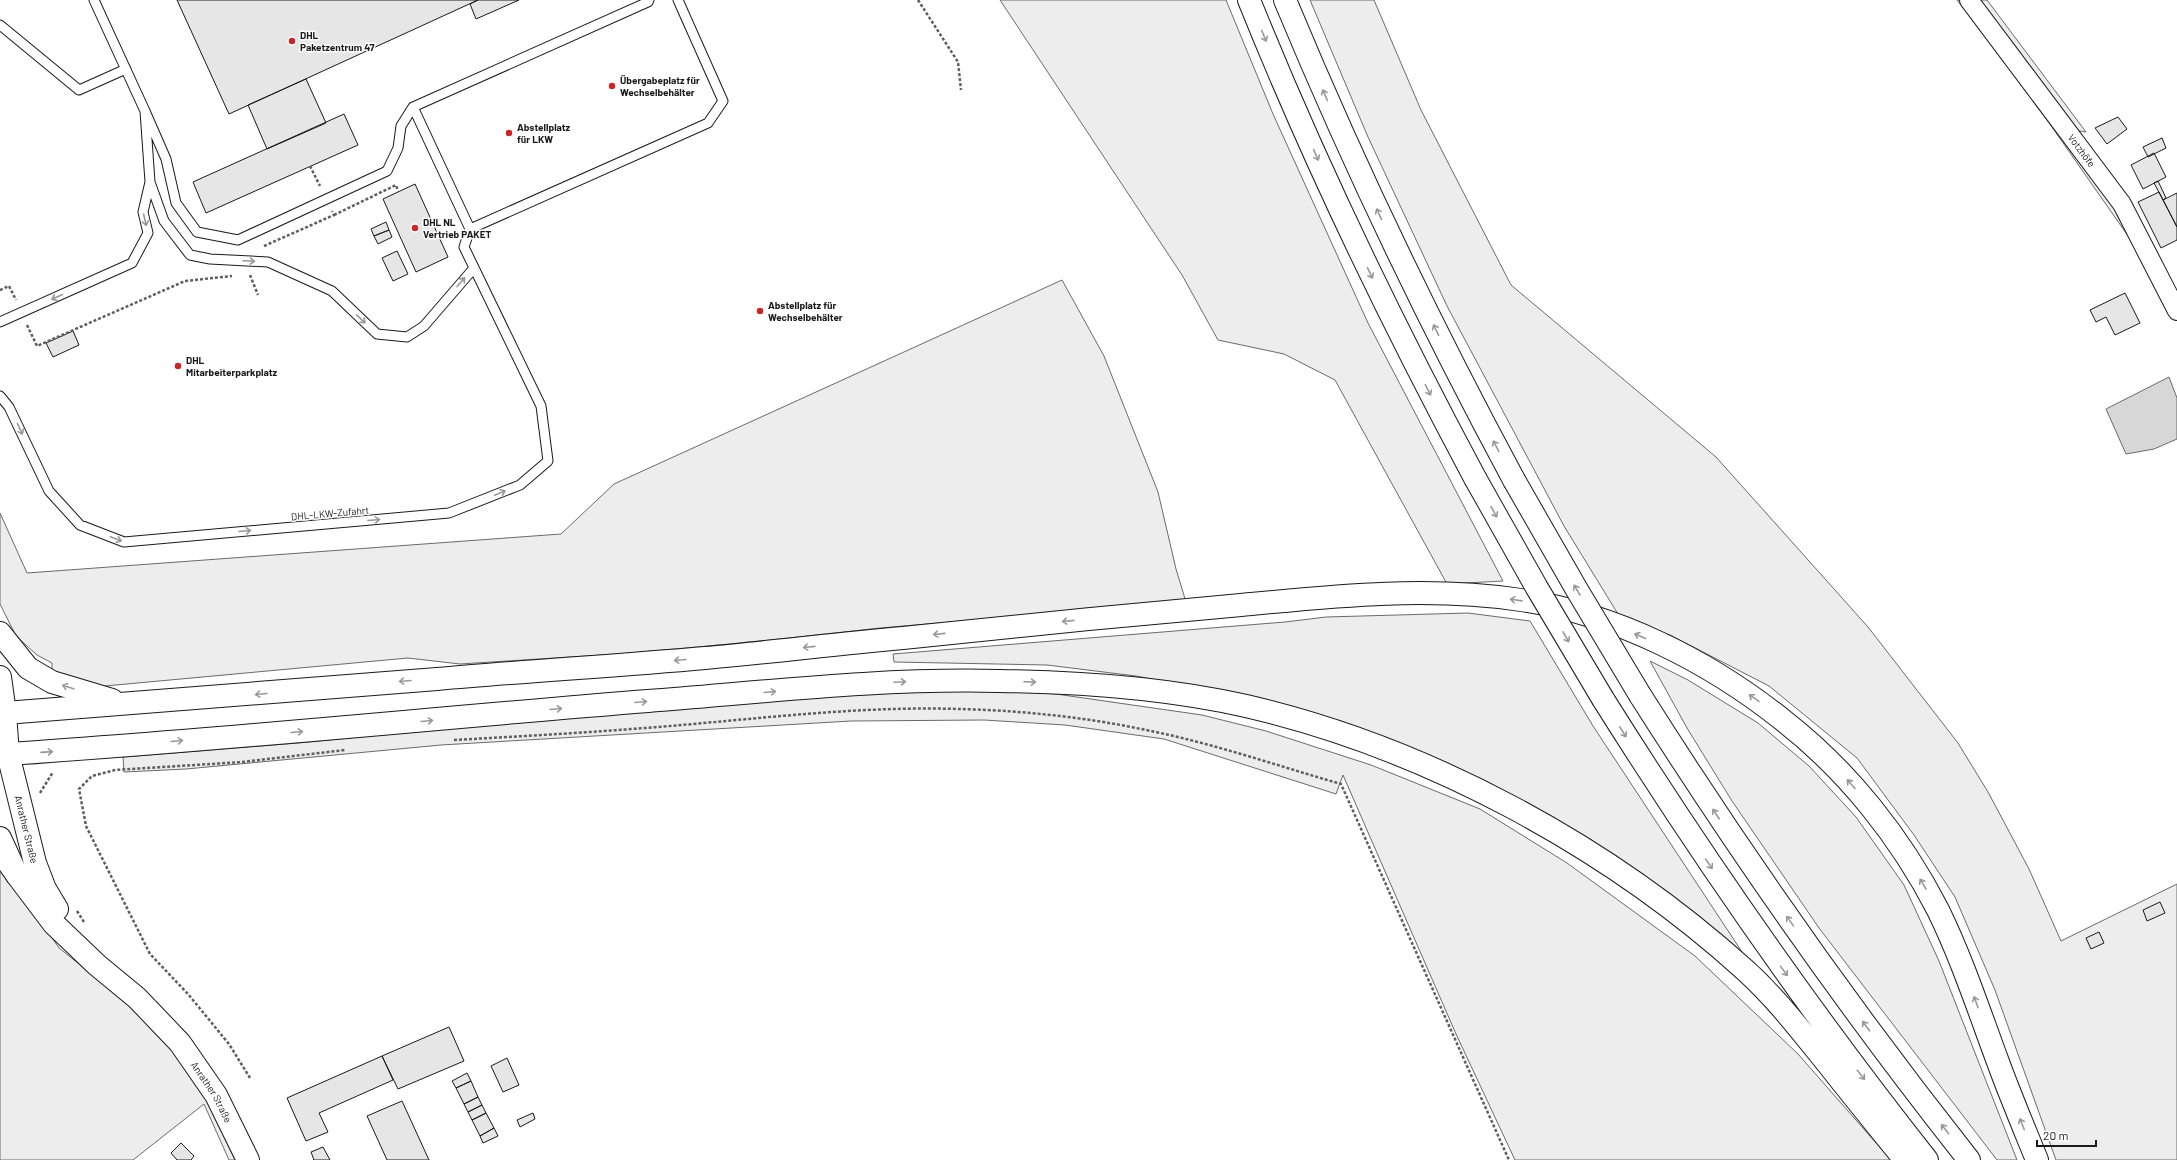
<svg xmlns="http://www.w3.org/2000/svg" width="2177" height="1160" font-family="Barlow,sans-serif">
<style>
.built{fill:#ededed;stroke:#6a6a6a}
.water{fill:#d7d7d7;stroke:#6a6a6a}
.building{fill:#e6e6e6;stroke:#1a1a1a}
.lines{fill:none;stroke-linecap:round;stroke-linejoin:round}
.lane-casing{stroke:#1a1a1a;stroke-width:11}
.street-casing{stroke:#1a1a1a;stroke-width:20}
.secondary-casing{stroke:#1a1a1a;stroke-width:24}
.primary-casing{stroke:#1a1a1a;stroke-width:24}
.highway-casing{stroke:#1a1a1a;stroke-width:24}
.path{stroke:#5f5f5f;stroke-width:2.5;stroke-dasharray:3 2;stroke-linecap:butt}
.lane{stroke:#fff;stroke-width:9}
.street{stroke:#fff;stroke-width:18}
.secondary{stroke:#fff;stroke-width:22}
.primary{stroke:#fff;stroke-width:22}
.highway{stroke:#fff;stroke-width:22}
.highway-bridge-casing{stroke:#1a1a1a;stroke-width:24;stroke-linecap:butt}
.highway-bridge{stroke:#fff;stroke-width:22}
.oneway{stroke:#989898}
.poi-dot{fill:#c62828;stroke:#fff;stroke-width:1.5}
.labels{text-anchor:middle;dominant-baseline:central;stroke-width:3;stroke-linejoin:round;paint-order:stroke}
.poi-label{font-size:10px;font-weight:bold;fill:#1a1a1a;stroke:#fff;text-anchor:start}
.street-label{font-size:10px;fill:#1a1a1a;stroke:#fff}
</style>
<rect width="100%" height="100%" fill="#fff"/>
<path class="built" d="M1000,0H1226L1273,114L1368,323L1503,581L1447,584L1335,380L1284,354L1218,340L1182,275Z
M1310,0H1374L1421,110L1511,285L1716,457L1868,627L1958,743L1988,792L2029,869L2061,941L2177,884V1160H2056L1995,990L1955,897L1914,835L1857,758L1769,686L1670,635L1621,619L1564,526L1447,306L1368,137Z
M1957,0H1963L2121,214L2133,243L2047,120Z
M1976,0H1987L2086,132L2073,130Z
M1062,280L1104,356L1158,492L1176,569L1186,602L880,628L743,643L618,654L460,664L408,658L105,686L73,683L52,676V663L37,655L16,636L0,604V513L27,573L561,534L614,484Z
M1468,613L1530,621L1593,726L1746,958L1561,827L1218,692L1136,676L1047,665L894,662L893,654L1285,622L1326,617Z
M1650,661L1688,680L1758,723L1809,766L1856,817L1904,885L1939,961L2017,1160H1997L1819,928L1732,801L1687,728Z
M954,687L1056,694L1202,715L1266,731L1371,765L1480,809L1567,863L1695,956L1798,1054L1891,1160H1515L1456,1034L1343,775L1336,794L1164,739L1065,725L984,720L851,721L441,745L186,769L124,772L123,757L298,743L629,711Z
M0,854L18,887L59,948L123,999L177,1055L207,1101L235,1160H229L204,1104L133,1160H0Z"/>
<path class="water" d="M2169,377L2177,398V439L2154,449L2126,454L2106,409Z"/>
<path class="building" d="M177,0H478L229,114Z
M478,0H519L476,19L470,4Z
M306,79L326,123L267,149L248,105Z
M344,114L358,145L206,213L193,182Z
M2118,117L2127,129L2107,144L2095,128Z
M2162,138L2166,148L2148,157L2143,147Z
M2154,153L2166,177L2143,189L2131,165Z
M2158,181L2166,198L2163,200L2154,183Z
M415,184L448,257L416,272L383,199Z
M2159,192L2177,227V240L2161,248L2138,202Z
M2177,193V227L2163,200Z
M386,222L389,230L374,236L371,229Z
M389,230L392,237L378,244L374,236Z
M397,251L408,274L393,281L382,258Z
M2125,293L2140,323L2115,335L2106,317L2096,322L2090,310Z
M73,331L79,345L53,357L46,343Z
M2160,902L2165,913L2147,921L2143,910Z
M2099,932L2104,943L2091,949L2086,938Z
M449,1027L464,1061L398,1089L382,1056Z
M382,1056L393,1080L319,1113L328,1132L306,1141L287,1098Z
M507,1058L519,1085L503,1092L491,1066Z
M467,1073L471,1081L456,1088L452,1081Z
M471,1081L478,1097L464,1104L456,1088Z
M478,1097L482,1105L468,1112L464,1104Z
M402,1101L429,1160H387L367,1116Z
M482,1105L486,1113L472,1120L468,1112Z
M486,1113L494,1128L480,1136L472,1120Z
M533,1113L535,1119L520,1127L517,1120Z
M494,1128L498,1136L483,1143L480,1136Z
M181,1143L194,1156L191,1160H177L171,1153Z
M323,1147L330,1160H314L311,1152Z"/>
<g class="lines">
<defs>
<path id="lane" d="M94,0L145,111L150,182L164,221L190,255L210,259L268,262L332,291L377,334L407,337L424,326L474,268
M0,25L79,90L126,69
M145,111L166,159L176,203L197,232L238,240L387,171L398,148L401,126L413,107L648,2L649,0
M470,229L708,123L723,101L678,0
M0,322L132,263L148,233L143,212L150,182
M0,396L9,407L49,491L80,525L124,542L449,513L520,485L548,461L541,406L464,247L470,229L413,107"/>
<g id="street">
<path id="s1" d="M1969,0L2122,204L2177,311"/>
</g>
<g id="secondary">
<path id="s2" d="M0,677L5,713L8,754L35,863L45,889L57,909"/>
<path id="s3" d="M0,838L17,875L54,924L97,965L137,998L180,1043L216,1095L248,1160"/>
</g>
<path id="primary" d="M0,851L17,875"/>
<path id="highway" d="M1249,0C1315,164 1392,323 1475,478
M1285,0C1353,164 1430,324 1514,480
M0,633L28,668L52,682L112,700
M1640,695C1742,856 1851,1011 1969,1160
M1603,699C1703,858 1810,1012 1927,1160
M5,713C149,703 293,691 437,679C526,671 616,666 705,658C771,652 837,644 903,638C1016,626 1128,615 1241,605C1334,596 1428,586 1521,600C1616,614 1709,661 1784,721C1848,771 1901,838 1938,910C1962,959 1979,1011 1998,1062C2010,1095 2024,1128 2037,1160
M8,754C222,740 435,718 648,701C765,692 882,678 999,681C1082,682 1166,688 1246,706C1427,748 1608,846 1745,970C1776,998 1801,1031 1827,1063C1853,1096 1879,1128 1905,1160"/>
</defs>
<use href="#lane" class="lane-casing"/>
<use href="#street" class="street-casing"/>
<use href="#secondary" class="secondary-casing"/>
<use href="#primary" class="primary-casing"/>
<use href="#highway" class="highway-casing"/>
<path class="path" d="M918,0L958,62L961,90
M310,166L320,186
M334,215L396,185L398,191
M264,246L334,215L332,211
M250,275L258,295
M0,290L9,286L16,300
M27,325L37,346L185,281L232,276
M454,740C526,736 598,732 670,726C765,718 861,706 958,709C1016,710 1084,717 1141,729C1209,742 1275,765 1341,784L1509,1160
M40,793L53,772
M77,911L84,922
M250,1078L229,1044L188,994L150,954L86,826L79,789L92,776L115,770L242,762L345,750"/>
<use href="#lane" class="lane"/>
<use href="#street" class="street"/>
<use href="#secondary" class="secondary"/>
<use href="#primary" class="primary"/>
<use href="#highway" class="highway"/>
<defs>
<path id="highway-bridge" d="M1475,478L1537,588L1603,699
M1514,480L1577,590L1640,695"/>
</defs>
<use href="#highway-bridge" class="highway-bridge-casing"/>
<use href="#highway-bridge" class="highway-bridge"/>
</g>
<defs><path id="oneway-shaft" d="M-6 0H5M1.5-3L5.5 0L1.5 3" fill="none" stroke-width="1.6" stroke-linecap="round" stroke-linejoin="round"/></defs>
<g class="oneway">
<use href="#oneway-shaft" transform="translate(1264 36) rotate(68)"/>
<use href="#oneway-shaft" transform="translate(1325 95) rotate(-113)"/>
<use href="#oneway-shaft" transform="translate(1316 155) rotate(66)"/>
<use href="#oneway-shaft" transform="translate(1379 214) rotate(-115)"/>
<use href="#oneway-shaft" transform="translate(145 220) rotate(77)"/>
<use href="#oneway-shaft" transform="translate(249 261) rotate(3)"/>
<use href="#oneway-shaft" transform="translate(1370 273) rotate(64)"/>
<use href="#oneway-shaft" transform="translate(461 282) rotate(-49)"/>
<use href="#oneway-shaft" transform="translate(57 297) rotate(156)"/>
<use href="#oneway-shaft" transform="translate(361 319) rotate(44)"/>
<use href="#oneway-shaft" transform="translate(1436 330) rotate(-116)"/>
<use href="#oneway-shaft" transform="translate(1428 390) rotate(63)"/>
<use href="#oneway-shaft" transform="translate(20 429) rotate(65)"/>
<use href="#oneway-shaft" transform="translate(1496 446) rotate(-118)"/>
<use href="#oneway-shaft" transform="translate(500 493) rotate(-22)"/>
<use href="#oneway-shaft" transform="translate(1494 512) rotate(61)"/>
<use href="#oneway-shaft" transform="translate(374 520) rotate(-5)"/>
<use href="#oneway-shaft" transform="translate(245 531) rotate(-5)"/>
<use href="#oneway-shaft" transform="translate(116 539) rotate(21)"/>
<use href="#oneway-shaft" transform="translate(1577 590) rotate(-121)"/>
<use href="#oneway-shaft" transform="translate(1516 600) rotate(-172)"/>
<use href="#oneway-shaft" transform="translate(1068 621) rotate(174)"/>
<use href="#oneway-shaft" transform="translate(939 634) rotate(174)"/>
<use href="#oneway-shaft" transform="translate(1640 636) rotate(-156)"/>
<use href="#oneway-shaft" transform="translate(1566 637) rotate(60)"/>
<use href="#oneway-shaft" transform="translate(809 647) rotate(174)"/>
<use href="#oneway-shaft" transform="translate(680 660) rotate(175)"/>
<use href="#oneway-shaft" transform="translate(405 681) rotate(175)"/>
<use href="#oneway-shaft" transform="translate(900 682) rotate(-3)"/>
<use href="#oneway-shaft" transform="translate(1030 682) rotate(2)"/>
<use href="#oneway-shaft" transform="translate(68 687) rotate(-162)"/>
<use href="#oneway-shaft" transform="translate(770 692) rotate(-5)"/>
<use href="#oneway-shaft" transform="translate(261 694) rotate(175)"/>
<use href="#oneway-shaft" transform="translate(1754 698) rotate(-145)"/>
<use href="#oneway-shaft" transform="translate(641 702) rotate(-5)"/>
<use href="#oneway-shaft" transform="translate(556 709) rotate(-5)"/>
<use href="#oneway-shaft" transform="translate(427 721) rotate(-5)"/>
<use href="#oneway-shaft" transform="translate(297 732) rotate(-5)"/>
<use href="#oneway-shaft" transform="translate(1623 732) rotate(58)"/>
<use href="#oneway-shaft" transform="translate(177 741) rotate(-5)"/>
<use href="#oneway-shaft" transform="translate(47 752) rotate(-4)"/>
<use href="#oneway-shaft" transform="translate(1851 784) rotate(-131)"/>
<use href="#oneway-shaft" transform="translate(1716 814) rotate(-123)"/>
<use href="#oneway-shaft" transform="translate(1709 864) rotate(56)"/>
<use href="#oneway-shaft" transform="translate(1923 884) rotate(-121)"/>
<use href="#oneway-shaft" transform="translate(1790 921) rotate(-125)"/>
<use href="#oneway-shaft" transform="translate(1784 971) rotate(54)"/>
<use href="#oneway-shaft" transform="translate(1976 1002) rotate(-110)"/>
<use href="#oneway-shaft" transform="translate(1866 1026) rotate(-127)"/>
<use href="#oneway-shaft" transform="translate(1861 1075) rotate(52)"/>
<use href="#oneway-shaft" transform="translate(2022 1124) rotate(-112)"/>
<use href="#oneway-shaft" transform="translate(1945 1129) rotate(-128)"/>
</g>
<g class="poi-dot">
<circle cx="292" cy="41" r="4"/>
<circle cx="612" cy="86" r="4"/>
<circle cx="509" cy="133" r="4"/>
<circle cx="415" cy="228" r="4"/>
<circle cx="760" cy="311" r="4"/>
<circle cx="178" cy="366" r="4"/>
</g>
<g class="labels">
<g class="poi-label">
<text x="300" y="35">DHL<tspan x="300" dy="12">Paketzentrum 47</tspan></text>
<text x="620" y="80">Übergabeplatz für<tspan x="620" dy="12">Wechselbehälter</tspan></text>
<text x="517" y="127">Abstellplatz<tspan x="517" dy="12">für LKW</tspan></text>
<text x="423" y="222">DHL NL<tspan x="423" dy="12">Vertrieb PAKET</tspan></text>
<text x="768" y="305">Abstellplatz für<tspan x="768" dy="12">Wechselbehälter</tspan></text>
<text x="186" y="360">DHL<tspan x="186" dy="12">Mitarbeiterparkplatz</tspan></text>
</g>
<g class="street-label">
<text stroke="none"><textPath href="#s1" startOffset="188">Votzhöfe</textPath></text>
<text transform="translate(330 513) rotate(-5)">DHL-LKW-Zufahrt</text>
<text stroke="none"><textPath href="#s2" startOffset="155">Anrather Straße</textPath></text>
<text stroke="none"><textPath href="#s3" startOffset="334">Anrather Straße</textPath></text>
</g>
</g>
<path d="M2037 1140v6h59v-6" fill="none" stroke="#1a1a1a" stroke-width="2"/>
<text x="2043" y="1140" font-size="12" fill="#1a1a1a" stroke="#ffffff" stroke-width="3" paint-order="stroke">20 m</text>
</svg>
